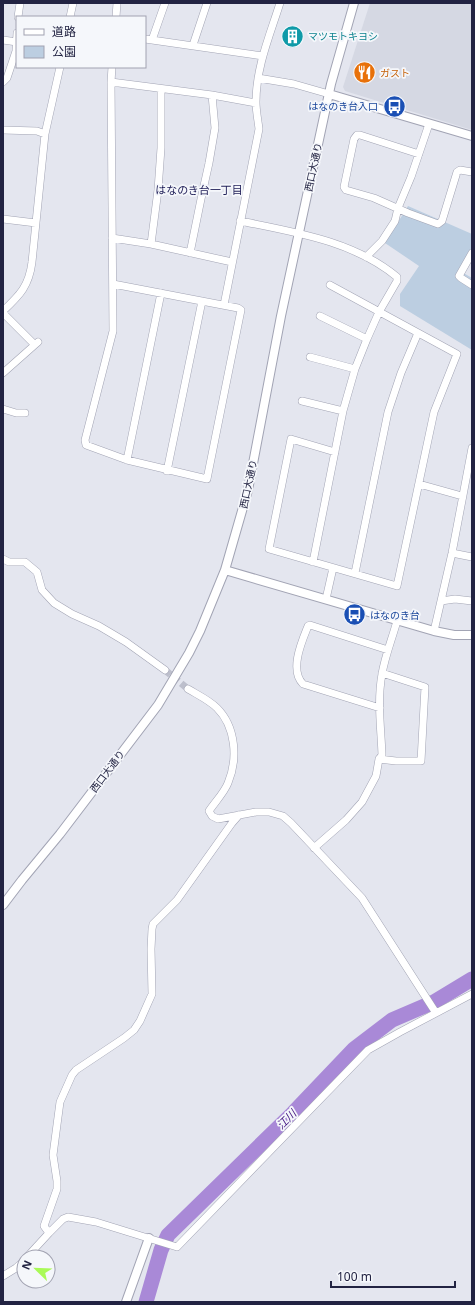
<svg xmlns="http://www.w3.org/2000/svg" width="475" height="1305" font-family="'Noto Sans','Noto Sans JP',sans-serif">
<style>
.built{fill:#d5d8e3}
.green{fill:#bccee1}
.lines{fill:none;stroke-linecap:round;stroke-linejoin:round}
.river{stroke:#a989d7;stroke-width:15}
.minor-tunnel{stroke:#bdbfcc;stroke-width:7;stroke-dasharray:7 3.5;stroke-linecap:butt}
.minor-casing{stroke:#a2a4b4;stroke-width:8}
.tertiary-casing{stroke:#a2a4b4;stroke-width:10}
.minor{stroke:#fff;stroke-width:7}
.tertiary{stroke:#fff;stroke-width:8}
.labels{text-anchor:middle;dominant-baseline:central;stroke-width:3.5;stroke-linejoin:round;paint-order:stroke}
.culture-label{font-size:10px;fill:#0d838f;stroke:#f5f7fb;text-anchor:start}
.food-label{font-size:10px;fill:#c56008;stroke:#f5f7fb;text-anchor:start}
.transit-label{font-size:10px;fill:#164399;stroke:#f5f7fb;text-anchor:end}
.street-label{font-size:10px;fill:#222342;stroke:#f5f7fb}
.neighbourhood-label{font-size:11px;fill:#1d1c56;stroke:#f5f7fb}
.water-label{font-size:11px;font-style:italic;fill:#451783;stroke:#f5f7fb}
</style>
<rect width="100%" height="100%" fill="#e4e6ef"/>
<path class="built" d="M370,3H472V130L345,91L343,87Z"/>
<path class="green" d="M408,206L472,234V249L460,271L472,278V350L400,306V294L419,266L385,243Z"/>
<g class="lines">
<path class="river" d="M146,1302L161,1250L168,1235L293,1113L354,1049L392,1020L434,1002L472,979"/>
<path class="minor-tunnel" d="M165,670L188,689"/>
<defs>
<path id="minor" d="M18,17L20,3
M70,17L73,3
M116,17L117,3
M145,39L263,56
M3,40L17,42
M152,40L165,3
M193,45L207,3
M112,67L111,82L113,331L85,440L86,445L127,460L207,479L241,310L238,308L113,284
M258,78L294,84L329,94
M3,82L7,78L16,51L17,33
M111,82L212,95L256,103
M3,130L37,131L45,134
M419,154L360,135H357L354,139L344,187L346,190L374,198L408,213L438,224L442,221L457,172L460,170L472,172
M3,219L36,223
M240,221C294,232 354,241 397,277V281L379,312L367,339L355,369L343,411L313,562
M112,238L151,244L232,262
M151,244L158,190L161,148V89
M190,253L201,199L209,163L215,128L212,95
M472,253L459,276L461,278L472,285
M366,257L382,241L395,221L398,208L411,177L429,124
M330,285L457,354L434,412L397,586L269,549L291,439L335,452
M224,305L259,129C258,120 256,111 256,102C256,67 270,35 280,3
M3,311C20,295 29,286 32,262L45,134L60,67
M3,313L34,344
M320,316L367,339
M310,357L355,369
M3,373L38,342
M302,401L343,411
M3,409L16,413H25
M127,460L161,293
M167,471L202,301
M419,484L462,496
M452,553L472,557
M3,559L9,562H25L37,572L42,590L54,603L72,614L99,626L126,642L165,670
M355,573L388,412L401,373L418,333
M326,599L333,568
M441,601L455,599L472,601
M434,631L452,553L472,448
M188,689C198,695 209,700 217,708C236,727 238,759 228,783C224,793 215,802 209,811L212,816L218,819L256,812H269L283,816L291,823L362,898L436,1013
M380,708L303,684C289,670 302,641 308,626L310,625L388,650
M379,759L396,761H421L425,687L382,673
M314,848L346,820L362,802L376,776L379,759L382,755C381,728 377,701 382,674C385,656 392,639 397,621
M49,1233L44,1226L57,1189V1181L53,1155L60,1102L72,1075L76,1070L124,1038L134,1030L140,1021L152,994L151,949L152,929L153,924L177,900L232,823L239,815
M27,1257L49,1233L63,1219L68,1217L96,1222L177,1247L368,1050L400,1032L472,994
M3,1276L16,1268L24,1261"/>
<path id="tertiary" d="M329,94L472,136
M225,570L434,631L454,635H472
M3,905L22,880L60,834L158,705L189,653L200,631L225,570L248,490L281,316L331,84L354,3
M126,1302L149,1238"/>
</defs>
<use href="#minor" class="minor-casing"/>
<use href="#tertiary" class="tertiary-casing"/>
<use href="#minor" class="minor"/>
<use href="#tertiary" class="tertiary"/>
</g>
<defs>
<symbol id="building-disc" viewBox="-11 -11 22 22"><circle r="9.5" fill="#0f9aa8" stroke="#f5f7fb"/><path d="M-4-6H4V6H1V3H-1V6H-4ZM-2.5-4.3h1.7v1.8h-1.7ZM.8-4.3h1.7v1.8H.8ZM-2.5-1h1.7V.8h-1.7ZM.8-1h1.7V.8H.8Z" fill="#fff"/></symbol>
<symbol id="restaurant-disc" viewBox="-11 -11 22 22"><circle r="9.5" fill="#e8710a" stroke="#f5f7fb"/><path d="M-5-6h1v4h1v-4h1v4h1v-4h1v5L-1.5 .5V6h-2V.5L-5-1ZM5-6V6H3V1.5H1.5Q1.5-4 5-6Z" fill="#fff"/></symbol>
<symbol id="bus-disc" viewBox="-11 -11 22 22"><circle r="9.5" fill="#1a4fb4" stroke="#f5f7fb"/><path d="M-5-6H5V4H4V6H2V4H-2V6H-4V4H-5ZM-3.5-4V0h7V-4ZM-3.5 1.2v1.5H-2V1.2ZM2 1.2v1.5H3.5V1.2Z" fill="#fff"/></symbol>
</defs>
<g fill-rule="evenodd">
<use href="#building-disc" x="280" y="24" width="25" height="25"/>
<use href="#restaurant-disc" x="352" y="60" width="25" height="25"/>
<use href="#bus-disc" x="382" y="94" width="25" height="25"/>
<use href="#bus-disc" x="342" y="602" width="25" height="25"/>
</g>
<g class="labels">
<g class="culture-label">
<text x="308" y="36">マツモトキヨシ</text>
</g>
<g class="food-label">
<text x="380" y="73">ガスト</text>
</g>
<g class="transit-label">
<text x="378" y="106">はなのき台入口</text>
<text x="370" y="615" text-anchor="start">はなのき台</text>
</g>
<g class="street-label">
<text transform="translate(313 167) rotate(-78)">西口大通り</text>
<text transform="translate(248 484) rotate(-78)">西口大通り</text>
<text transform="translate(107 771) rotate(-53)">西口大通り</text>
</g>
<g class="neighbourhood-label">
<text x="199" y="189">はなのき台一丁目</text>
</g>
<g class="water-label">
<text transform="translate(286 1119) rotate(-45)">江川</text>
</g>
</g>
<rect width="475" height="1305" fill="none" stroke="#222342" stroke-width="8"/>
<rect x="16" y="16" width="130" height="52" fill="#f5f7fb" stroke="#a1a2b1"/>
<rect x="24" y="29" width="20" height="6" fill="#ffffff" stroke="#a1a2b1"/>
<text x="52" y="36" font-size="12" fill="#222342">道路</text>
<rect x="24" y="46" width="20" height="12" fill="#bccee1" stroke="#a1a2b1"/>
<text x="52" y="56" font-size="12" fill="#222342">公園</text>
<g transform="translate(36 1269) rotate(293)"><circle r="19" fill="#f5f7fb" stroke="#a1a2b1"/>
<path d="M0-3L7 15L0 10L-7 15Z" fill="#a9fa57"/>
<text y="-6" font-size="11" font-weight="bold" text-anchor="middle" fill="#222342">N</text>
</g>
<path d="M331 1281v6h124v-6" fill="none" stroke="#222342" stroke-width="2"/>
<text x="337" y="1281" font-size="12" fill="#222342" stroke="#f5f7fb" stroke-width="3" paint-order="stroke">100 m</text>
</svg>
